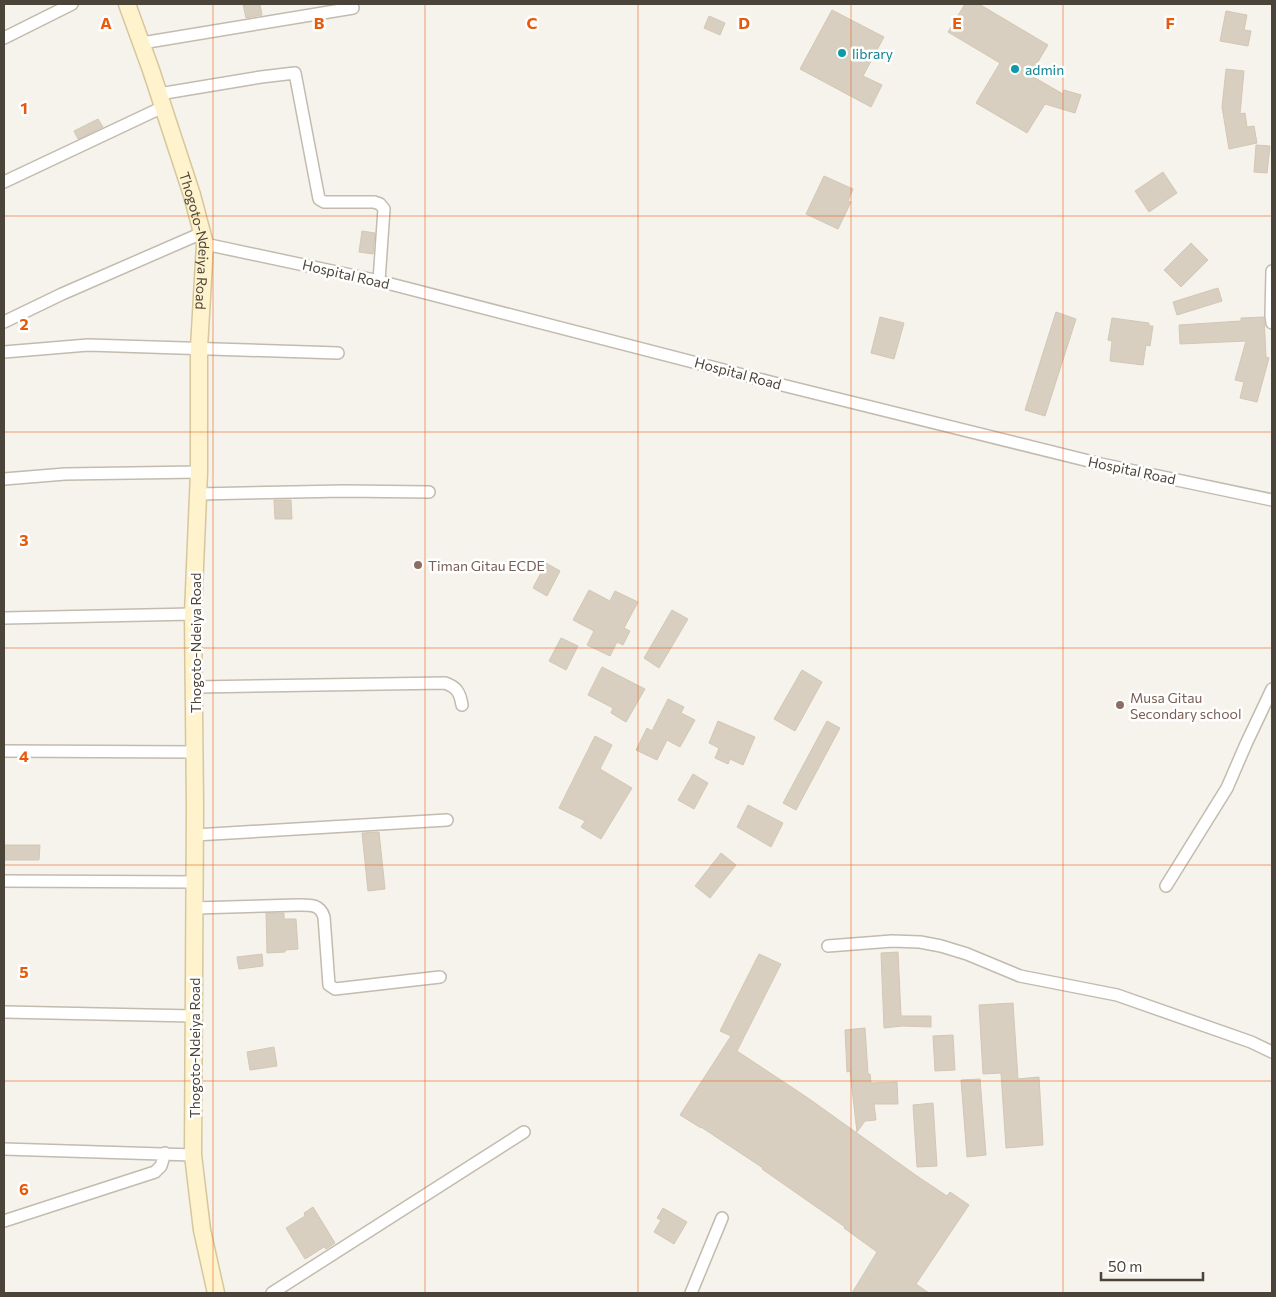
<svg xmlns="http://www.w3.org/2000/svg" width="1276" height="1297" font-family="Commissioner,sans-serif">
<style>
.building{fill:#d8cfc1;stroke:#d3c7b4}
.lines{fill:none;stroke-linecap:round;stroke-linejoin:round}
.minor-casing{stroke:#c2bbae;stroke-width:14}
.secondary-casing{stroke:#d6c79b;stroke-width:19}
.minor{stroke:#fff;stroke-width:11}
.secondary{stroke:#fff3cd;stroke-width:16}
.grid{fill:none;stroke:#e8590c;stroke-width:1;stroke-opacity:0.55}
.culture-dot{fill:#0f9aa8;stroke:#fff;stroke-width:2}
.education-dot{fill:#8d6e63;stroke:#fff;stroke-width:2}
.labels{text-anchor:middle;dominant-baseline:central;stroke-width:5;stroke-linejoin:round;paint-order:stroke}
.culture-label{font-size:14px;fill:#0d838f;stroke:#fff;text-anchor:start}
.street-label{font-size:14px;fill:#4b4439;stroke:#fff}
.education-label{font-size:14px;fill:#785e54;stroke:#fff;text-anchor:start}
.grid-label{font-size:16px;text-anchor:middle;font-weight:bold;fill:#e8590c;stroke:#fff;stroke-width:5;stroke-linejoin:round;paint-order:stroke}
</style>
<rect width="100%" height="100%" fill="#f6f3ec"/>
<path class="building" d="M243,4H260L262,15L246,18Z
M965,4H979L1048,45L1030,75L1063,94L1064,90L1081,95L1075,113L1045,104L1027,133L976,103L1000,63L948,32Z
M832,10L884,37L863,76L882,85L871,107L800,69Z
M1226,11L1247,15L1244,30L1251,31L1248,46L1220,41Z
M709,16L725,23L720,35L704,28Z
M1226,69L1244,71L1240,114L1245,113L1247,127L1254,126L1257,143L1229,149L1222,107Z
M98,119L103,127L78,139L74,131Z
M1256,145L1270,146L1267,173L1254,172Z
M1163,172L1177,193L1149,212L1135,191Z
M824,176L853,189L848,201L851,202L838,229L806,214Z
M362,231L375,233L373,254L359,252Z
M1191,243L1208,260L1181,287L1164,270Z
M1218,288L1222,301L1177,315L1173,302Z
M1056,312L1076,319L1045,416L1025,410Z
M880,317L904,323L894,359L871,353Z
M1264,317L1266,357L1269,358L1257,402L1240,398L1244,382L1235,380L1246,341L1180,344L1179,325L1241,321V318Z
M1112,318L1149,323V326H1153L1150,346L1146,345L1143,365L1110,361L1112,341L1108,340Z
M274,500H291L292,519H275Z
M546,563L560,571L547,596L533,588Z
M589,590L610,601L615,591L638,602L624,628L630,631L623,645L617,642L610,656L587,645L594,631L573,620Z
M672,610L688,619L659,668L644,658Z
M561,638L578,646L566,670L549,661Z
M602,667L645,689L626,722L611,713L613,708L588,695Z
M802,670L822,682L795,731L774,719Z
M668,699L684,707L681,713L695,720L680,747L667,740L657,760L636,750L647,728L652,731Z
M718,721L755,737L743,765L730,759L728,764L715,758L719,748L709,743Z
M827,721L840,728L796,810L783,803Z
M595,736L612,745L600,769L632,788L601,839L581,827L585,821L559,808Z
M693,774L708,783L694,809L678,800Z
M748,805L783,823L771,847L737,827Z
M379,832L385,889L368,891L362,833Z
M4,845H40L39,860H4Z
M721,853L736,865L710,898L695,886Z
M266,913H284V919H296L298,949L285,950V952L267,953Z
M898,952L901,1016H931V1027L902,1026L884,1028L881,953Z
M262,954L263,966L239,969L237,957Z
M759,954L781,964L737,1051L808,1098L917,1176L947,1196L950,1192L969,1205L916,1284L929,1293H852L877,1252L844,1228L845,1227L762,1169L763,1168L701,1127V1128L680,1115L731,1036L720,1031Z
M1013,1003L1018,1079L1039,1077L1043,1145L1006,1148L1001,1073L983,1074L979,1005Z
M865,1028L868,1074H870L871,1083L897,1082L898,1104H874L876,1120L865,1121L857,1132L850,1071L847,1072L845,1030Z
M953,1035L955,1070L935,1071L933,1036Z
M274,1047L277,1066L250,1070L247,1052Z
M980,1079L986,1155L967,1157L961,1080Z
M933,1103L937,1166L917,1167L913,1105Z
M313,1207L335,1243L326,1249L324,1247L305,1259L286,1228L305,1216L304,1213Z
M663,1208L687,1222L674,1244L654,1232L661,1220L657,1218Z"/>
<g class="lines">
<defs>
<path id="minor" d="M4,38L72,4
M142,43L353,8
M159,94L261,77L295,73L319,199L324,202H374L380,204L384,209L379,281
M4,182L163,107
M205,244L379,281L782,385L1101,464L1272,500
M1272,271L1271,316L1272,323
M4,322L62,294L202,233
M4,352L88,345L338,353
M4,479L65,474L199,472
M198,494L344,491L429,492
M4,618L193,614
M195,687L445,683C457,687 460,693 462,705
M4,751L195,752
M195,835L447,820
M4,881L195,882
M1166,886L1227,788L1246,744L1272,689
M195,908L298,905C310,905 320,904 324,917L329,985L335,989L440,977
M828,946L892,941L920,942L941,946L967,954L1020,976L1117,995L1251,1042L1272,1052
M4,1012L194,1016
M4,1149L193,1155
M4,1221L155,1172L161,1166L165,1153
M272,1293L524,1132
M691,1293L722,1218"/>
<g id="secondary">
<path id="s1" d="M127,4L151,70L192,195L205,244L199,348V472L193,614L195,807L193,1155L202,1230L216,1293"/>
</g>
</defs>
<use href="#minor" class="minor-casing"/>
<use href="#secondary" class="secondary-casing"/>
<use href="#minor" class="minor"/>
<use href="#secondary" class="secondary"/>
</g>
<path class="grid" d="M213,4V1293M425,4V1293M638,4V1293M851,4V1293M1063,4V1293M4,216H1272M4,432H1272M4,648H1272M4,865H1272M4,1081H1272"/>
<g class="culture-dot">
<circle cx="842" cy="53" r="5"/>
<circle cx="1015" cy="69" r="5"/>
</g>
<g class="education-dot">
<circle cx="418" cy="565" r="5"/>
<circle cx="1120" cy="705" r="5"/>
</g>
<g class="labels">
<g class="culture-label">
<text x="852" y="53">library</text>
<text x="1025" y="69">admin</text>
</g>
<g class="street-label">
<text stroke="none"><textPath href="#s1" startOffset="248">Thogoto-Ndeiya Road</textPath></text>
<text transform="translate(346 274) rotate(13)">Hospital Road</text>
<text transform="translate(738 373) rotate(15)">Hospital Road</text>
<text transform="translate(1132 470) rotate(12)">Hospital Road</text>
<text transform="translate(195 643) rotate(-90)">Thogoto-Ndeiya Road</text>
<text transform="translate(194 1048) rotate(-90)">Thogoto-Ndeiya Road</text>
</g>
<g class="education-label">
<text x="428" y="565">Timan Gitau ECDE</text>
<text x="1130" y="697">Musa Gitau<tspan x="1130" dy="16">Secondary school</tspan></text>
</g>
</g>
<g class="grid-label">
<text x="106" y="29">A</text>
<text x="319" y="29">B</text>
<text x="532" y="29">C</text>
<text x="744" y="29">D</text>
<text x="957" y="29">E</text>
<text x="1170" y="29">F</text>
<text x="24" y="114">1</text>
<text x="24" y="330">2</text>
<text x="24" y="546">3</text>
<text x="24" y="762">4</text>
<text x="24" y="978">5</text>
<text x="24" y="1195">6</text>
</g>
<rect width="1276" height="1297" fill="none" stroke="#4b4439" stroke-width="10"/>
<path d="M1101 1272v8h102v-8" fill="none" stroke="#4b4439" stroke-width="2.5"/>
<text x="1108" y="1272" font-size="15" fill="#4b4439" stroke="#ffffff" stroke-width="4" paint-order="stroke">50 m</text>
</svg>
